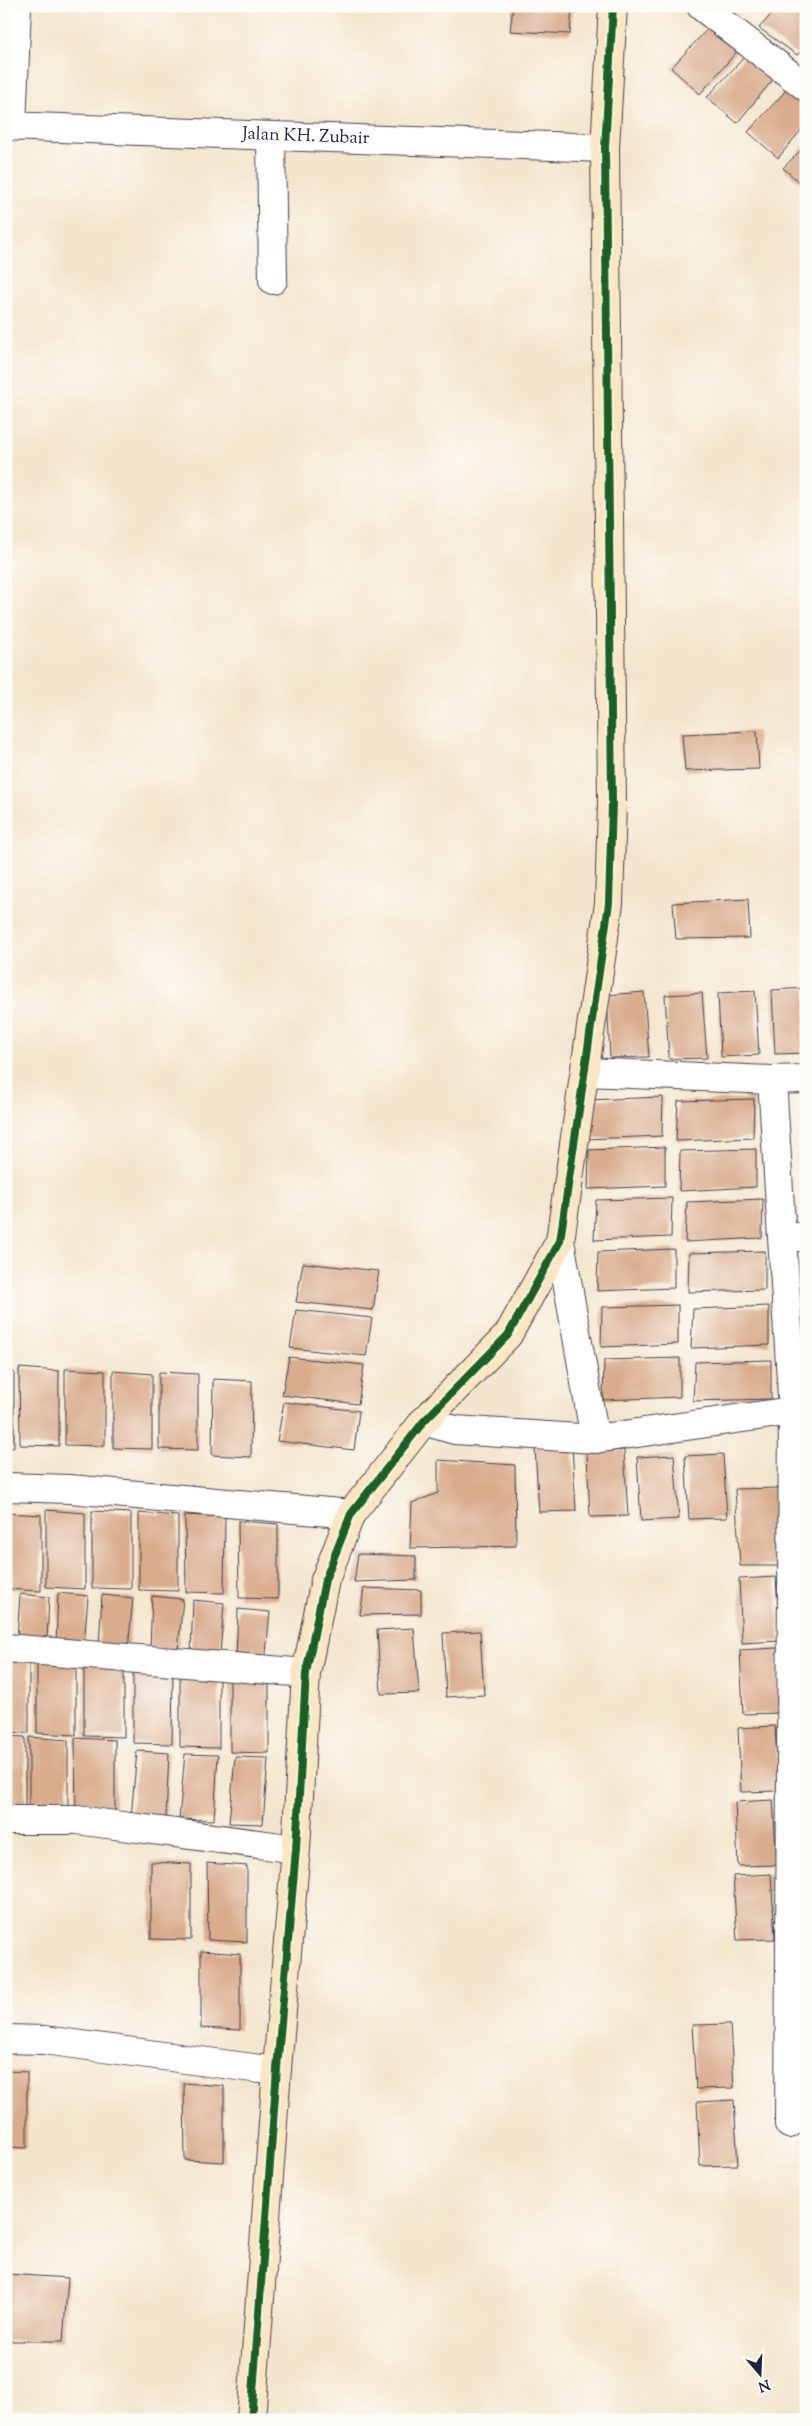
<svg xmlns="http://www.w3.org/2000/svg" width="812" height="2426" font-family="'Sorts Mill Goudy',serif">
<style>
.building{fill:#d9ac8c}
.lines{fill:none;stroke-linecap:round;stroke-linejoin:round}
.street-casing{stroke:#423f51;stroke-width:30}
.secondary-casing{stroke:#423f51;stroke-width:30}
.street{stroke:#fff;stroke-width:28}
.secondary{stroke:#fbe6c3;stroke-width:28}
.cycleway-casing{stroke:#fdfcf7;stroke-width:11}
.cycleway{stroke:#1b5e20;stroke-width:8}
.labels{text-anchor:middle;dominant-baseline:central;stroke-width:4;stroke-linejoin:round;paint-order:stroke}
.street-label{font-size:18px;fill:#22223b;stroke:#fdfcf7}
</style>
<rect width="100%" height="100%" fill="#fdfcf7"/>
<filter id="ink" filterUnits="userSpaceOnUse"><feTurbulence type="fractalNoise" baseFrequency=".02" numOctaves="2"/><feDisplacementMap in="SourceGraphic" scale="10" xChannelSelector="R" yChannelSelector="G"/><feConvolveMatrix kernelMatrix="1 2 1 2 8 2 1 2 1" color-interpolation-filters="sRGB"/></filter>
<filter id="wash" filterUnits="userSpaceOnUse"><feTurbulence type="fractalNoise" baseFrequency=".0096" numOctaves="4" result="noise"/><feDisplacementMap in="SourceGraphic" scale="20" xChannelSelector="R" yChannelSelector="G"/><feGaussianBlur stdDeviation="1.12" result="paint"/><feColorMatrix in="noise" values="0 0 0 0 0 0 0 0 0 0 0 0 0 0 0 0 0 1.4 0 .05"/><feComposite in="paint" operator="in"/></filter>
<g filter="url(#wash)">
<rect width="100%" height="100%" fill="#f4e6ce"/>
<g id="blocks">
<path class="building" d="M513,6H572L570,34L510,31Z
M779,6H806V46L797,55L759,28Z
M715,21L740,48L700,94L671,68Z
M751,50L776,76L737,123L707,97Z
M791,85L806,100V124L778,158L748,132Z
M806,145V188L783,168Z
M757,731L759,769L685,771L682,734Z
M748,899L750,938L676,939L673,903Z
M806,988V1053L775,1054L772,990Z
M755,991L759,1055L721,1057L718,993Z
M644,992L649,1057L610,1058L607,995Z
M702,993L707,1058L669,1059L665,995Z
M663,1097L662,1136L585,1139L587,1100Z
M754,1099L753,1138L676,1141L678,1101Z
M665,1147V1186L588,1189L589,1150Z
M756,1149V1187L679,1191L680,1151Z
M672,1198L671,1237L594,1240L596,1200Z
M763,1199L762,1238L685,1242L687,1202Z
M674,1249V1288L597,1291L598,1252Z
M765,1251V1290L688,1292L689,1253Z
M303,1263L379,1271L373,1310L296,1302Z
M678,1305V1344L601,1347L602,1307Z
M769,1306V1345L691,1348L693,1309Z
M296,1310L372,1318L366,1356L290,1348Z
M289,1357L364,1365L358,1404L282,1395Z
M680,1358V1397L603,1400L604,1360Z
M771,1360V1399L693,1401L695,1362Z
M19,1368L59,1371V1446L20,1445Z
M65,1369L105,1371V1446L65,1445Z
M113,1371L152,1374V1449L113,1448Z
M6,1372H14V1448L6,1447Z
M159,1372L198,1374V1450L159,1449Z
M213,1379L252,1381L251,1457L212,1455Z
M284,1402L359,1411L354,1450L277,1441Z
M572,1446L576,1511L539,1512L535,1448Z
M624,1450L628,1516L590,1517L587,1453Z
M723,1454L727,1518L689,1519L685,1456Z
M674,1455L679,1519L641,1521L637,1457Z
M438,1460L515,1465L516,1546L410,1548L412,1503L438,1493Z
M780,1488L778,1566H740L735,1489Z
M46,1510L85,1513V1589L46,1587Z
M92,1511L131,1513V1589L92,1588Z
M6,1513L41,1515V1591L6,1589Z
M139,1513L178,1516V1591L139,1590Z
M185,1515L225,1517L224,1593L186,1592Z
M238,1521L278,1524V1599L239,1598Z
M358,1554L416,1556V1580L354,1582Z
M776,1577L780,1641L742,1643L739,1579Z
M364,1588L421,1590V1614L360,1615Z
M58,1593L88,1596L84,1647L56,1644Z
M20,1594L49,1597L47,1642L17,1640Z
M102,1595L133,1598L128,1649L99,1646Z
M152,1596L183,1599L178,1650L150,1648Z
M193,1600L224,1603L220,1655L191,1652Z
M238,1609L270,1612L265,1663L236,1660Z
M414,1628L419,1693L381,1694L377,1630Z
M480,1631L484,1695L446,1697L443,1633Z
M777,1648L781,1713L743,1714L740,1650Z
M6,1656L29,1657V1733L6,1732Z
M37,1656L76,1659V1735L37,1733Z
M84,1660L124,1662V1737L84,1736Z
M133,1666L173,1668L172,1744L133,1743Z
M180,1671L219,1673V1748L180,1747Z
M230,1675L269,1677V1753L230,1752Z
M775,1726L779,1791L741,1792L738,1728Z
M6,1736L25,1737V1812H6Z
M29,1737L68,1740V1816L29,1814Z
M75,1738L115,1740V1816L76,1815Z
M137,1751L169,1753L166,1818H131Z
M185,1754L218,1755L214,1820L179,1819Z
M235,1757L268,1758L263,1824L229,1823Z
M773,1800L777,1865L738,1866L735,1802Z
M151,1862L191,1864V1940L151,1939Z
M207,1863L247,1866V1942L208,1940Z
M771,1874L775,1939L737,1940L733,1876Z
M201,1951L240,1954V2030L201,2028Z
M730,2024L734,2088L696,2089L692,2025Z
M6,2071L27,2072V2148L6,2147Z
M184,2083L224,2086V2162L185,2160Z
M734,2100L738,2165L700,2166L697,2102Z
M6,2274L68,2278L63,2341H6Z"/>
</g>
</g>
<g filter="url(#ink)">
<use href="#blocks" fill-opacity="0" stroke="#423f51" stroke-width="1"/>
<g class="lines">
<defs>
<g id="street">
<path d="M701,6L806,87"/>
<path id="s1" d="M6,126L605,148"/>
<path d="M12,126L17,6"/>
<path d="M271,137L273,280"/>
<path d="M586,1072L772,1080L806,1079"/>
<path d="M772,1080L793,1411L789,2124"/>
<path d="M783,1237H806"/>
<path d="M560,1241L595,1439"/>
<path d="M424,1421L455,1430L595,1439L806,1409"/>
<path d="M6,1487L70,1489L351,1514"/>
<path d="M6,1648L306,1673"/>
<path d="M6,1820H77L296,1849"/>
<path d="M6,2039L44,2040L260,2069H277"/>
</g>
<path id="secondary" d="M251,2420L277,2069L296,1849L306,1673L325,1580L351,1514L424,1421L508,1335L560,1241L609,903L612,803L605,148L613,6"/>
</defs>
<use href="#street" class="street-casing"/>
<use href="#secondary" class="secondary-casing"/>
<use href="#street" class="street"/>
<use href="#secondary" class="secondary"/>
<defs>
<path id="cycleway" d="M251,2420L277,2069L296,1849L306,1673L325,1580L351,1514L424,1421L508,1335L560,1241L609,903L612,803L605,148L613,6"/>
</defs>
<use href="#cycleway" class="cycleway-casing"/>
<use href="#cycleway" class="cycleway"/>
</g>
</g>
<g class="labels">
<g class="street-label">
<text stroke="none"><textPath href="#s1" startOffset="300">Jalan KH. Zubair</textPath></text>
</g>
</g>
<rect width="812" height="2426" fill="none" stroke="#fdfcf7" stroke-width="25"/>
<g transform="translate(760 2374) rotate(161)" stroke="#fdfcf7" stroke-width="4" paint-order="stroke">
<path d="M0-4L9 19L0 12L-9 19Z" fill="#22223b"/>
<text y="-8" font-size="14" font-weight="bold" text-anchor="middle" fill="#22223b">N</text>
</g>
</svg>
